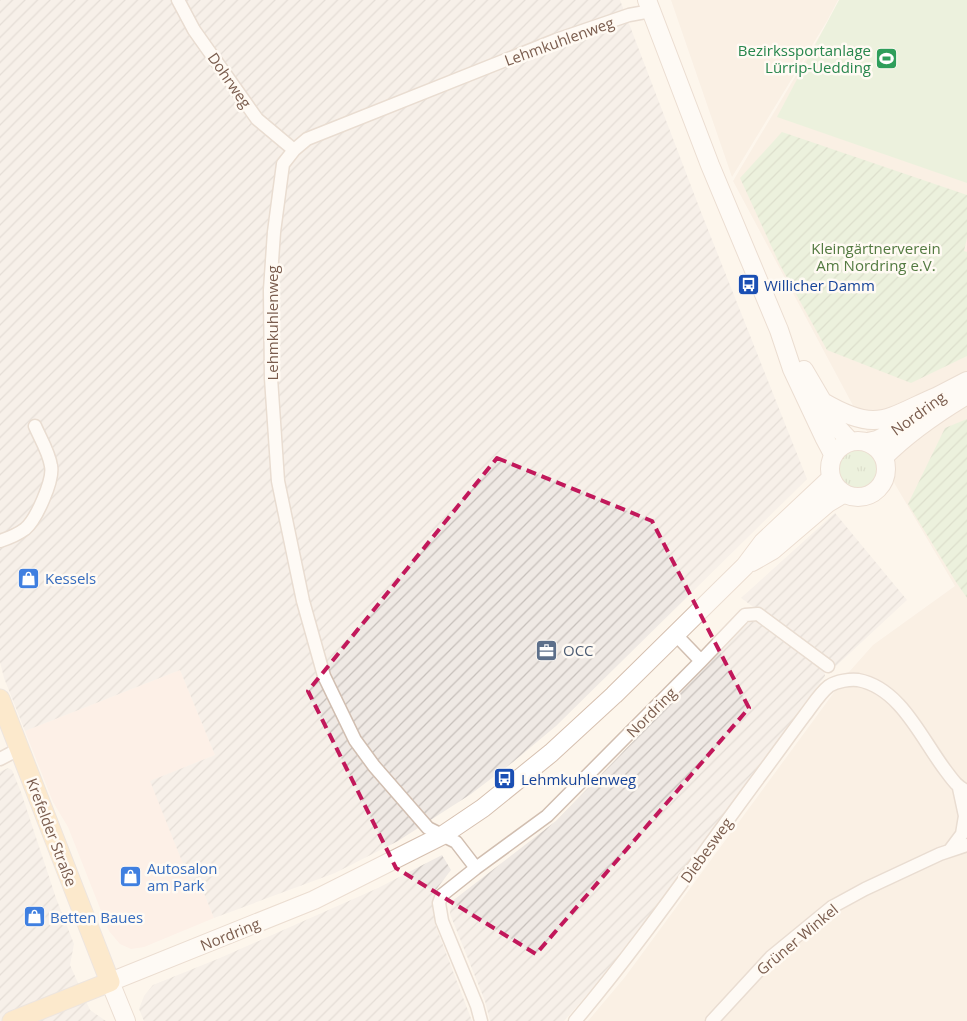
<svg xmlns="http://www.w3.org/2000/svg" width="967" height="1021" font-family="'Open Sans',sans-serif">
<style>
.residential{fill:#f5e8da}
.commercial{fill:#fde8e0}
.industrial{fill:url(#industrial-furrows)}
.grass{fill:url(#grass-tufts)}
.garden{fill:url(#garden-furrows)}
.pitch{fill:#d8ecc9}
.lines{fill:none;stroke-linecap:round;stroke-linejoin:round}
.minor-casing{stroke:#d1beb0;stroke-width:15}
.secondary-casing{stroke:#d6c0b0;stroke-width:20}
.primary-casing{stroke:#dad1cd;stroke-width:21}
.minor{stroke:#fff;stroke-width:12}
.secondary{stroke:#fff;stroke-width:18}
.primary{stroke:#fbd9a5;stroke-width:19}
.marked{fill:none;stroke:#c2185b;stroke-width:4;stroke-dasharray:10 6;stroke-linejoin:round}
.labels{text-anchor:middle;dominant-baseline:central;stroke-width:5;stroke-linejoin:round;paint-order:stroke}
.street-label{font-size:15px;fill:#7a5c4d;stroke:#fffaf3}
.leisure-label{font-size:15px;fill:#27864d;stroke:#fffaf3;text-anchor:end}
.park-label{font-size:15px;fill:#537a41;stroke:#fffaf3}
.transit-label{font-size:15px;fill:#164399;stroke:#fffaf3;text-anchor:start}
.shop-label{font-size:15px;fill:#366cbe;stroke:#fffaf3;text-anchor:start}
.service-label{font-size:15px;fill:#4e5e75;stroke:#fffaf3;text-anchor:start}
</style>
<defs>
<pattern id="industrial-furrows" width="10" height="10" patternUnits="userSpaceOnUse" patternTransform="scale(1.25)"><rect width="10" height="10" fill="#efe9e4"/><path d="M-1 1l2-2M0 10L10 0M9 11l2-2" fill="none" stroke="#c7c0bb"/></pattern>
<pattern id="grass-tufts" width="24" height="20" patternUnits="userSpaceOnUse" patternTransform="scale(1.25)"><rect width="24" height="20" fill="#d8ecc9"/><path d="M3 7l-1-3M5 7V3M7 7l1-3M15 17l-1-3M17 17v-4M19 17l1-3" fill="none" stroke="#b4c2a5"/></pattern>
<pattern id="garden-furrows" width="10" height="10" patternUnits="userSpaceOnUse" patternTransform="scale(1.25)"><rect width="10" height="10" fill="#d8ecc9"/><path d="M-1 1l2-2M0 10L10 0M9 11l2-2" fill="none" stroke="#b4c2a5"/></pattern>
</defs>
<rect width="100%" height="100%" fill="#fdf6ec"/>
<path class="residential" d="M671,0H838L827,21L732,177Z
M841,0H967V1021H588L625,977L849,672L873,645L955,586L896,486L733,181Z"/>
<path class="commercial" d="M180,670L215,755L151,781L191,884L199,881L214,918L144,947L131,949L120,944L109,931L68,827L53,802L25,731Z"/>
<path class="industrial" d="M0,0H620L701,212L807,479L556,726L513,762L471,794L398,841L335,873L214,918L199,881L191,884L150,781L215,755L180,670L25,731L4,678L0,662Z
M835,513L907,600L836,666L741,598Z
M750,621L759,622L824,671L825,676L610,969L564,1021H490L485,1001L450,914L451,902L556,821Z
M8,768L12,770L21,792L56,898L74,944L70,965L90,1010L106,1021H0V772Z
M442,855L451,870L435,891L432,903L435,924L472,1021H144L139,1009L144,996L153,985L220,958L378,888Z"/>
<path class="grass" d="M838 468a20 20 0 1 1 40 0a20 20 0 1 1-40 0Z"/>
<path class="garden" d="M782,132L967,195V238L964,251L967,252V356L911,383L827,350L780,265L740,178Z
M967,419V598L956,582L908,504L945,428Z"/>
<path class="pitch" d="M839,0H967V183L777,117Z"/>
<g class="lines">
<defs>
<path id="minor" d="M178,0L194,30L257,119L294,150
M0,541C9,538 17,535 25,529C36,520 54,480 51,466C49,452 40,438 35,426
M676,635L701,661
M0,759L19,749
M950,850L962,834L965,816L959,788
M476,868L456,842L428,828L374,766L355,740L324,676L303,601L278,481L271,378L270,290L274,232L283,164L294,150L307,139L556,40L629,15L651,11
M481,1021L477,1006L442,921L439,903L442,895L476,868L547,816L701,661L745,615L758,614L828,666
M575,1021C641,943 699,858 760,776C775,756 790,735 805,715C812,706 820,693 829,686C837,681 850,679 858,680C901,688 922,740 946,771C952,779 957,787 967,791
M712,1021L771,957L832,907L865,889L940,854L967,845"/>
<path id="secondary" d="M647,0L710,165L779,330L792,369L824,437L833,454
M804,370L838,428L850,441
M823,402C878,434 886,418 938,396
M830 469a28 28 0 1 1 56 0a28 28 0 1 1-56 0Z
M868,442L877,440L887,435L938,396L967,381
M884,457C909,432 937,413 967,395
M752,562L773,550L828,503L843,494
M126,1021L110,982L314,900L443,835L483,808L551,753L614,695L745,566L763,542L831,478"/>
<path id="primary" d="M0,699L110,982L12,1021"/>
</defs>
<use href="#minor" class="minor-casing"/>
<use href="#secondary" class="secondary-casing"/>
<use href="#primary" class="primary-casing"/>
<use href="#minor" class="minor"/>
<use href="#secondary" class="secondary"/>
<use href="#primary" class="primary"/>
</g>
<path d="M0 0H967V1021H0ZM497,458L652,521L749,708L536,954L396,868L308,691Z" fill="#fdf6ec" fill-opacity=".55" fill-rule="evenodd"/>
<path class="marked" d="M497,458L652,521L749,708L536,954L396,868L308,691Z"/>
<defs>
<symbol id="stadium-square" viewBox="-11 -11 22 22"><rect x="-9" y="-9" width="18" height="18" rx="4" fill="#2e9e5b" stroke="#fffaf3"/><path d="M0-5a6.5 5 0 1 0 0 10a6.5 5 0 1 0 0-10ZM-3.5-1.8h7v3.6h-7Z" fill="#fff"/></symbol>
<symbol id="bus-square" viewBox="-11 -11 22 22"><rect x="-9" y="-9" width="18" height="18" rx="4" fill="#1a4fb4" stroke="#fffaf3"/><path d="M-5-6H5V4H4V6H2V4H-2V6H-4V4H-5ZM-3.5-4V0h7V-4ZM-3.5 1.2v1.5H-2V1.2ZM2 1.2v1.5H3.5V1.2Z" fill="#fff"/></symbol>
<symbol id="shop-square" viewBox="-11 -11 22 22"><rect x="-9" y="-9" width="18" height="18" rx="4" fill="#3f7fe0" stroke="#fffaf3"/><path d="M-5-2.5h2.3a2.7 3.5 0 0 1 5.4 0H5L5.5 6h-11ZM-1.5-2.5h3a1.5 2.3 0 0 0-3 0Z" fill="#fff"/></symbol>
<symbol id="office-square" viewBox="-11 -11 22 22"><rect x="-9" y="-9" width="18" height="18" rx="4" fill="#5c6f8a" stroke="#fffaf3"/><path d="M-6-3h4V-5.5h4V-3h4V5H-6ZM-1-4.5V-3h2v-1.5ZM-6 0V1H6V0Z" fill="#fff"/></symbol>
</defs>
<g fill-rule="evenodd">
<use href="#stadium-square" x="874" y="46" width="25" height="25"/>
<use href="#bus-square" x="736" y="272" width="25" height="25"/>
<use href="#shop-square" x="16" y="566" width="25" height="25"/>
<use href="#office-square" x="534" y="638" width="25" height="25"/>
<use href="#bus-square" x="492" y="766" width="25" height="25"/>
<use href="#shop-square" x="118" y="864" width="25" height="25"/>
<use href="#shop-square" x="22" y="904" width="25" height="25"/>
</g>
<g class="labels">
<g class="street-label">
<text transform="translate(559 41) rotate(-20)">Lehmkuhlenweg</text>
<text transform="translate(230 80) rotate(55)">Dohrweg</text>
<text transform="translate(272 323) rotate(-90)">Lehmkuhlenweg</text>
<text transform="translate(918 413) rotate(-36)">Nordring</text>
<text transform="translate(651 712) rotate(-45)">Nordring</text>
<text transform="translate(52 832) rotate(69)">Krefelder Straße</text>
<text transform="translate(706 850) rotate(-54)">Diebesweg</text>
<text transform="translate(230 934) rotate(-22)">Nordring</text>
<text transform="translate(797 939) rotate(-40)">Grüner Winkel</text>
</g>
<g class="leisure-label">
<text x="871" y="50">Bezirkssportanlage<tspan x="871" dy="17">Lürrip-Uedding</tspan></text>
</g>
<g class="park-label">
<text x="876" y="248">Kleingärtnerverein<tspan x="876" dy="17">Am Nordring e.V.</tspan></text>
</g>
<g class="transit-label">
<text x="764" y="285">Willicher Damm</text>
<text x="521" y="779">Lehmkuhlenweg</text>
</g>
<g class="shop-label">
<text x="45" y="578">Kessels</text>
<text x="147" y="868">Autosalon<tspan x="147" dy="17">am Park</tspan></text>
<text x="50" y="917">Betten Baues</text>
</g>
<g class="service-label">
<text x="563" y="650">OCC</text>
</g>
</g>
</svg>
